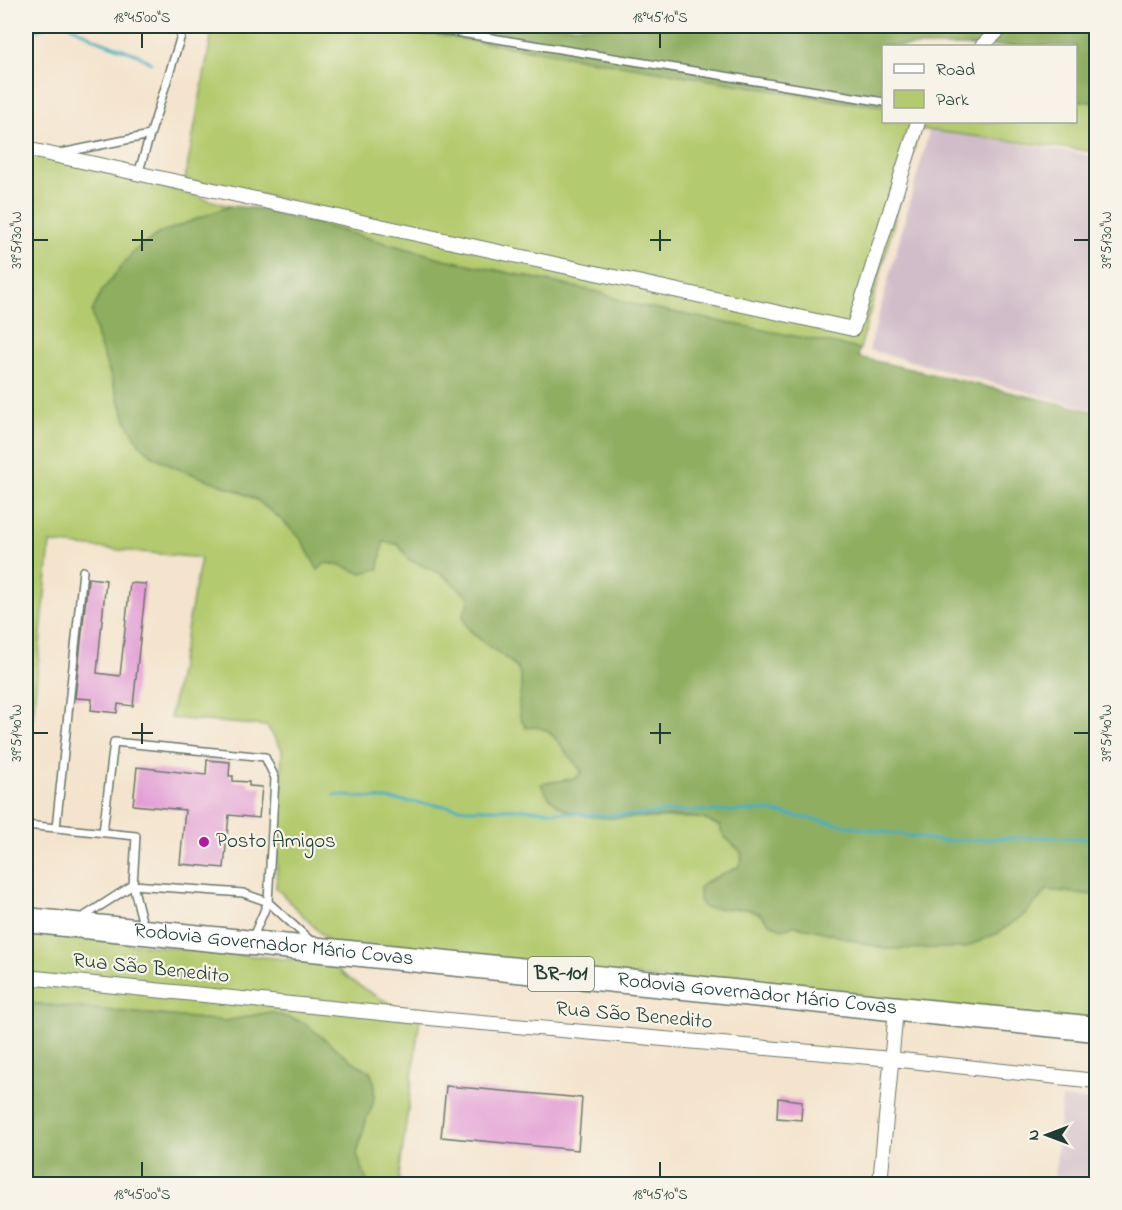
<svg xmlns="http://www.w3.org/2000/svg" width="1122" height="1210" font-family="'Indie Flower',sans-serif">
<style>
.industrial{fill:#d1bdc9}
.green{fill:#b4ca6e;stroke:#6a8451;stroke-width:1.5}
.forest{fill:#8fae61;stroke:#57764a;stroke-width:1.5}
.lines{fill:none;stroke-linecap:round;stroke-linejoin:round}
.stream{stroke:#43afc1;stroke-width:3}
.building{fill:#e39ed6}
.lane-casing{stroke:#6a776a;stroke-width:10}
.street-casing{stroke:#6a776a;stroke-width:16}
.highway-casing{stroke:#6a776a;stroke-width:27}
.lane{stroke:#fff;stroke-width:7}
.street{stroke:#fff;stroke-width:14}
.highway{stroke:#fff;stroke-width:24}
.ticks{fill:none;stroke:#1f3d34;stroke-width:2}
.poi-dot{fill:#b5179e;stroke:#f7f3e8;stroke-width:2}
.labels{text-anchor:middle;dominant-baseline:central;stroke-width:4.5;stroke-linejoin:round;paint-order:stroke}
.shield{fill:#f7f3e8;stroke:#60746a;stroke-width:1.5}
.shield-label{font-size:20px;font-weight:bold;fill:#1f3d34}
.poi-label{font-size:21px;fill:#1f3d34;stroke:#f7f3e8;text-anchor:start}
.street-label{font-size:21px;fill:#1f3d34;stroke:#f7f3e8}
.neatline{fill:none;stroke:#1f3d34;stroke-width:2}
.ticks-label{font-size:15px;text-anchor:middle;fill:#1f3d34}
</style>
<rect width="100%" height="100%" fill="#f7f3e8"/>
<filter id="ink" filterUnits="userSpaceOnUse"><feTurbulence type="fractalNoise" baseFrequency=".0167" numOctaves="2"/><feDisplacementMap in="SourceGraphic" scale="12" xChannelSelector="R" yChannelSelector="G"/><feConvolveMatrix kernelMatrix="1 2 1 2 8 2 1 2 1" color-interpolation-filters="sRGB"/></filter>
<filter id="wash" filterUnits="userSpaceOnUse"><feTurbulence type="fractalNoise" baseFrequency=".008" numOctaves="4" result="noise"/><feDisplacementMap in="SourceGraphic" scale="24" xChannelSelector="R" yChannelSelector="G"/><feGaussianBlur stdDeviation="1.35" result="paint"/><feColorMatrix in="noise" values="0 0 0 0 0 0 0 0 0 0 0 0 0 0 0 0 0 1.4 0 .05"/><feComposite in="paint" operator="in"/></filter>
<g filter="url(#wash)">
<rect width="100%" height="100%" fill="#f4e4cd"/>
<path class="industrial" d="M930,128L1096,157V410L869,350Z
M1062,1098L1096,1101V1184H1054Z"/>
<path class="green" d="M213,26H386L838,101L883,106L884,122H1076V100L1096,103V152L919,129L860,349L626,303L602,293L444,259L306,221L308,204L185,180Z
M26,152L52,155L230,206L158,234L133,252L92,312L97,337L118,398L127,422L140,445L198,476L238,491L257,500L282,520L301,539L318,570L325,563L340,565L361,573L383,542L399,544L409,560L442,574L469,597L468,606C445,628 511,655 518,670C523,679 521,693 519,702L536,726L544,729L557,739L582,772L576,778L541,784L645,818H701L719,826L724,836L741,852L742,859L738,867L706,882L705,908L748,909L760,914L769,923L781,928L794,926L812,929L886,949L964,947L998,933L1026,913L1047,890L1096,895V1023L332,945L276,888L282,749L267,726L170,718L201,558L50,543L33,716H26Z
M26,933L333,964C348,983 397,1008 420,1018L398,1184H368L357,1154L366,1120L373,1104L375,1084L370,1072L270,1012L226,1021L26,1003Z"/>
<path class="forest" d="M386,26H1096V103L1076,100V46H884L883,106L838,101Z
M230,206L262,209L444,259L602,293L626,303L860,349L858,357L1096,412V895L1047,890L1026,913L998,933L964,948L886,949L812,929L794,926L782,929L769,923L760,914L748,909L705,908L699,901V888L706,882L738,867L742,859L741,852L724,836L719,825C713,823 707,820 702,819C658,808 563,839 541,784L576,778L582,772C577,765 571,759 566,752C555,737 547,724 526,728C524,724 521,720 520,716C516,701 526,683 518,669C509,655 446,628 468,606L469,597L442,574L409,560L398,544L383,542L379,569L361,573L340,565L325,563L318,570L301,539L282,520L257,500L238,491L176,468L153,456L140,445L127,422L97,337L92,312L102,291L133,252L158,234Z
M26,1003L226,1021L270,1012L303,1022L351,1060L370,1072L375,1084L373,1104L366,1120L357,1154L368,1184H26Z"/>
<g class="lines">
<path class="stream" d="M71,26L100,41L136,54L151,63
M26,33L47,26
M334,795L396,800L468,809H523L596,815H637L678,811H768L865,829L942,841L1039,837L1096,839"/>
</g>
<g id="blocks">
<path class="building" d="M88,578L106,580L97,673L120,676L130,583L146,584L133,706L118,704L117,713L91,710L92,699L75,698Z
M207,760L230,762L229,776H233V781L249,782V786L262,787L259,818L229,815L224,868L180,864L185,810L133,805L137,767L206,775Z
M446,1086L582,1098L578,1150L441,1137Z
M778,1098L802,1101L801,1120L777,1118Z"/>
</g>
</g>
<g filter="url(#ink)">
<use href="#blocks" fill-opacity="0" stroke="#6a776a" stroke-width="1.5"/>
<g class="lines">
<defs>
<path id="lane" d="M418,26L884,102
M61,153L150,135
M138,174L184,26
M26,825L136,836L133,885L144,929
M56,828L83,571
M103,832L114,742L265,757L275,778L268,902L252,939
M80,919L133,885L243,893L268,902L312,942"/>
<path id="street" d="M982,46L1003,26
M26,149L853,329L918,122
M26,977L459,1021L892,1059L1096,1081
M880,1184L896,1009"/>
<g id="highway">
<path id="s1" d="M26,920L1096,1029"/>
</g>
</defs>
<use href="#lane" class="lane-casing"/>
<use href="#street" class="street-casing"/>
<use href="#highway" class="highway-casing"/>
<use href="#lane" class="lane"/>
<use href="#street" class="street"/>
<use href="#highway" class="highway"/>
</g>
</g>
<path class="ticks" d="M142,33V48M660,33V48M142,230V251M660,230V251M33,240H48M132,240H153M650,240H671M1074,240H1089M142,723V744M660,723V744M33,733H48M132,733H153M650,733H671M1074,733H1089M142,1162V1177M660,1162V1177"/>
<circle class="poi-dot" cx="204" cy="842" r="6"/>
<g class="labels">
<rect class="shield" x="528" y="957" width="66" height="34" rx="4.5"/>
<g class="shield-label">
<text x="561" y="974">BR-101</text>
</g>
<g class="poi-label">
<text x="216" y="842">Posto Amigos</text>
</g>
<g class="street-label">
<text stroke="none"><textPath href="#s1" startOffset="249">Rodovia Governador Mário Covas</textPath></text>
<text transform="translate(151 969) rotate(6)">Rua São Benedito</text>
<text stroke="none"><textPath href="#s1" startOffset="735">Rodovia Governador Mário Covas</textPath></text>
<text transform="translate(634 1016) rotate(5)">Rua São Benedito</text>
</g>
</g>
<rect width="1122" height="1210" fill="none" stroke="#f7f3e8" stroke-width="66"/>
<rect x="882" y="45" width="195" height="78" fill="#f7f3e8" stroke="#a1aaa0" stroke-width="1.5"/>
<rect x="894" y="64" width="30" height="9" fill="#ffffff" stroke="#a1aaa0" stroke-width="1.5"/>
<text x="936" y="75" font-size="18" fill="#1f3d34">Road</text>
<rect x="894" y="90" width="30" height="18" fill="#b4ca6e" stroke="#a1aaa0" stroke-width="1.5"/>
<text x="936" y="105" font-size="18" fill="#1f3d34">Park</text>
<g transform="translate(1047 1135) rotate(270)" stroke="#f7f3e8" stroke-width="4.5" paint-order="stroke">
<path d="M0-4.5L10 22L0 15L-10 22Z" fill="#1f3d34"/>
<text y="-9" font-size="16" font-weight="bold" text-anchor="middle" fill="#1f3d34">N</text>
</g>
<rect x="33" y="33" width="1056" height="1144" class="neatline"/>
<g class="ticks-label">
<text x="142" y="22">18°45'00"S</text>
<text x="660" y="22">18°45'10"S</text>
<text transform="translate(1106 240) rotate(-90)" y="5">39°51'30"W</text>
<text transform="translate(16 240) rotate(-90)" y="5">39°51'30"W</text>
<text transform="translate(1106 733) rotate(-90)" y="5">39°51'40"W</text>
<text transform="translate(16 733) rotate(-90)" y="5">39°51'40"W</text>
<text x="142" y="1199">18°45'00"S</text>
<text x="660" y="1199">18°45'10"S</text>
</g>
</svg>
